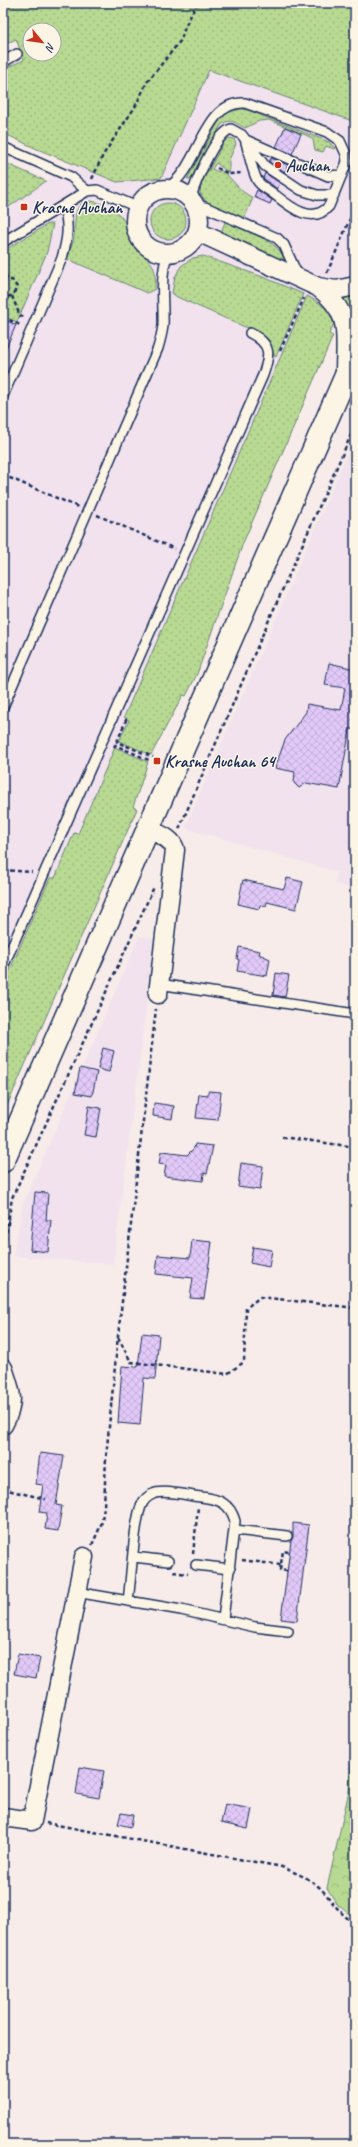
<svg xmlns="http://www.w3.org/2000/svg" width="358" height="2147" font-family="Caveat,sans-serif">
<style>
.built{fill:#f1e2ee}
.green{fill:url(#green-dots);stroke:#6a8478;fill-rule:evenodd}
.forest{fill:url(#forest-crowns);stroke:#6a8478}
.building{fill:url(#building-cross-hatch);stroke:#1b2f5e}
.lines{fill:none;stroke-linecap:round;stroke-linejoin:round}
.lane-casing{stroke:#1b2f5e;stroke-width:12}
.street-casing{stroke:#1b2f5e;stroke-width:21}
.primary-casing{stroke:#1b2f5e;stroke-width:25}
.path{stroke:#1b2f5e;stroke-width:2.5;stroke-dasharray:4 3;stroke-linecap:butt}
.lane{stroke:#fcf5e5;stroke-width:9}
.street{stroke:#fcf5e5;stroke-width:18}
.primary{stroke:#fcf5e5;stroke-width:22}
.poi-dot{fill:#c8321e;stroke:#fcf5e5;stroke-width:1.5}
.labels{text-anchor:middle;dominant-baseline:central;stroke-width:3;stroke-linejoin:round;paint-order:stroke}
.poi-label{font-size:17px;font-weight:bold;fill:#1b2f5e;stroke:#fcf5e5;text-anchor:start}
</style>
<defs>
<pattern id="green-dots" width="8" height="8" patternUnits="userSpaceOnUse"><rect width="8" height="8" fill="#b8d992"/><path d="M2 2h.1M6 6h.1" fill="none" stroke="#9ebb80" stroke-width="1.8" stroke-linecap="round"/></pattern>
<pattern id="forest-crowns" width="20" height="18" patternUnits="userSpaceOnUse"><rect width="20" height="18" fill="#b8d992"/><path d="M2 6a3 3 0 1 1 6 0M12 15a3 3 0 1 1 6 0" fill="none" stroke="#9ebb80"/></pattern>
<pattern id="building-cross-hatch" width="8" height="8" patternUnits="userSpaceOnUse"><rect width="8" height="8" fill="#e2c9f8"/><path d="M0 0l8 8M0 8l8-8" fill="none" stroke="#c1add7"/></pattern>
</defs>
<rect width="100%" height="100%" fill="#f7ece9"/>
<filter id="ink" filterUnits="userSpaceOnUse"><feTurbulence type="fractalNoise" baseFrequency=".025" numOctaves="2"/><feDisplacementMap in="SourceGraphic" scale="8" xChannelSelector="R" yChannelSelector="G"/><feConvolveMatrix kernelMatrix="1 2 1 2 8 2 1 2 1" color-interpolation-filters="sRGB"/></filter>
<g filter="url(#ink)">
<path class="built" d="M209,70L355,122V274L131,791L3,1101V211L71,164L117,182L161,178Z
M355,436V889L335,884L337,872L185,828Z
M139,937L155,938L113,1264L13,1256L23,1204Z"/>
<path class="green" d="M17,3H355V122L209,70L161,178L117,182L37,149L3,133V69L24,60L16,39L3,45V8ZM30,30H54V54H30Z
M240,109H245L329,142L335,148L334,149L326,146L323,152L315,150L313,140L308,136L269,120L259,121L245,128C236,124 231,117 221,125L190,180L187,179L219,121L227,113Z
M229,138L234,139L236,144L229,160V173L216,163L212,169L218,172L220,170C235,179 235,189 253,198L244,219L207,203L200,193L201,184L224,142Z
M3,162L46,181L3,211Z
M91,201C106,204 121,211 127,227C129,233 130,239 134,244C149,265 157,258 155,289L147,293L67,259C70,252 72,245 74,237C76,223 71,202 91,201Z
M150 221a18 18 0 1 1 36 0a18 18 0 1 1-36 0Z
M225,222C241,229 285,242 284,262L276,260L221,232Z
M48,224H53L47,252L17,322L3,316V251Z
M203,256L263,277L303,294L276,357L274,356L270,341L263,335L177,297L172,293L175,277L181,266L193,258Z
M355,293V306L350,316L341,297Z
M307,296C321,303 329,309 334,324L329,334L333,336L243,543L197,674L186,696L183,695L151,755L119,741L129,720L124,717Z
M115,747L148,762L133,807L137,809L3,1115V986L50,878H55L74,833L78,834Z"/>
<path class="forest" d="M355,1713V1919L337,1904L327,1888L349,1791Z"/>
<path class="building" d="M285,127L301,134L292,154L276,147Z
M271,158L288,165L285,172L269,162Z
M265,173L280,183L277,189L263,178Z
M257,190L272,200L270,204L254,197Z
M3,319L16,325L3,355Z
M329,663L355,669V730L350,729L339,789L306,783L299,788L294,783L295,772L275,768L285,740L306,712L307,704L341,710L345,688L325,685Z
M287,878L303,882L296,909L267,902L266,906L260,905L259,909L238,904L243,880L284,889Z
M239,947L260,951L259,954L270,959L267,976L237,971L239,960L237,959Z
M276,973L289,975L285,997L273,995Z
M103,1048L114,1051L109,1072L98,1069Z
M80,1068L97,1072L92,1096L75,1093Z
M208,1091L221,1092L218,1120L196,1118L199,1094L208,1095Z
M154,1103L174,1106L172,1119L153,1116Z
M89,1106L101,1108L96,1137L84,1135Z
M195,1144L213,1146L207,1174L204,1173L203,1181L164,1176L166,1165L159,1164L161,1152L187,1155L194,1148Z
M241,1163L263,1166L260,1190L238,1187Z
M35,1192L48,1193L46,1220H51L48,1252L30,1250Z
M192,1240L212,1242L204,1299L190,1298L193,1278L156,1274L158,1255L190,1258Z
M253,1247L272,1250L269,1267L250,1263Z
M142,1333L159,1335L155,1379L144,1378L140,1425L118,1423L122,1366L138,1367Z
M40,1453L64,1456L56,1505L62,1506L58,1531L45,1529L47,1513L39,1512L43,1485L36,1484Z
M293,1523L309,1525L297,1621L281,1619L291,1541L293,1537Z
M18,1654L40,1658L36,1678L14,1674Z
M80,1767L104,1771L99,1798L76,1794Z
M225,1804L252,1809L248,1829L221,1823Z
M121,1813L133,1815L131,1827L118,1824Z"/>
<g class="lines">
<defs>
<path id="lane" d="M3,62L17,54
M246,140L328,176L342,175
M3,147L71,177L87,191
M167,188C200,168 203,100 245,103L327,132L340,141L346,154L347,162L329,206C312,226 289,206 274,194C269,190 260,186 257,180C251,168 249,152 245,139
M191,198C195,183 215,134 231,129L242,135L265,166L301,190L317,195H334
M196,206L205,207L277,238L284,245L298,276
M3,242L87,191L97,190L137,207
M3,396L62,258C68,237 69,227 64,206
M3,707L158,348C160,341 162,333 163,326C164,302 159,277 168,253
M3,967L263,375C270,355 272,344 250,333
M159,984L355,1014
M235,1530L287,1536
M134,1557L168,1561
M196,1565L230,1569
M76,1592L181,1610L255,1627L288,1631
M128,1601C131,1581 134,1519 142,1504C144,1500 148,1496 153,1494C163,1489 190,1496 201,1497C219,1499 230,1503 235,1521L223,1619"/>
<path id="street" d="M135 221a32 32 0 1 1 64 0a32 32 0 1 1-64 0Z
M198,232L318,287C353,314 345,334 345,374
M318,287L336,290L355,286
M148,829C158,834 173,838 175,850L158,994
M3,1368C11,1391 16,1402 3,1425
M3,1817L32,1821L84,1557"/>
<path id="primary" d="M3,1161L355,355"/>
</defs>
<use href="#lane" class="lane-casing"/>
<use href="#street" class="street-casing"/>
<use href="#primary" class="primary-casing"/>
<path class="path" d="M217,168L229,174L242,173
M92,179L103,155L135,107L147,82L181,40L185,27L197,3
M3,269L7,279
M327,273L355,207
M3,280H12L17,287L13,295L7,297L3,296
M12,296L20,316L24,317
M3,317L20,325
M280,351L304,298
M3,475L78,507
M97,515L175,549
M125,720H126L117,742L153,757
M114,747L115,745L151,761
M179,829L265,629L355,426
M3,870L32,872
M282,1137L355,1147
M3,1253L12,1198L154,887
M118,1337L131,1362L227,1374L244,1362L246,1308L260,1297L355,1308
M3,1489L46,1499
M92,1545L101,1525L104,1508L106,1457L118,1336L156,1009
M193,1554L198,1507
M242,1560L281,1565
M287,1571L280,1570L283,1551L289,1552
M173,1572L188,1574
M46,1823L282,1867C295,1873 308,1877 319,1887C331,1898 339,1915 355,1923"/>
<use href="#lane" class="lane"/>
<use href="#street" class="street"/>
<use href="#primary" class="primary"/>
</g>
</g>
<g class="poi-dot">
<circle cx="278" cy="165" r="4"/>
<rect x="20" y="203" width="8" height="8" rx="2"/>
<rect x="153" y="757" width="8" height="8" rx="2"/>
</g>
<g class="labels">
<g class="poi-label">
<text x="286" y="165">Auchan</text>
<text x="32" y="207">Krasne Auchan</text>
<text x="165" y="761">Krasne Auchan 64</text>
</g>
</g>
<rect width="358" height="2147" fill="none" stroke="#fcf5e5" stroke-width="16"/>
<rect x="8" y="8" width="342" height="2131" fill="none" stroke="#1b2f5e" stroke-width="1.5" filter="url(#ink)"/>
<g transform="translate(42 42) rotate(119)"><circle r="19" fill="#fcf5e5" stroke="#a2a6af"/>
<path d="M0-3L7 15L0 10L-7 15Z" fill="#c8321e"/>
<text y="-6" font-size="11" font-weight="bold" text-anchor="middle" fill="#1b2f5e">N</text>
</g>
</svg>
